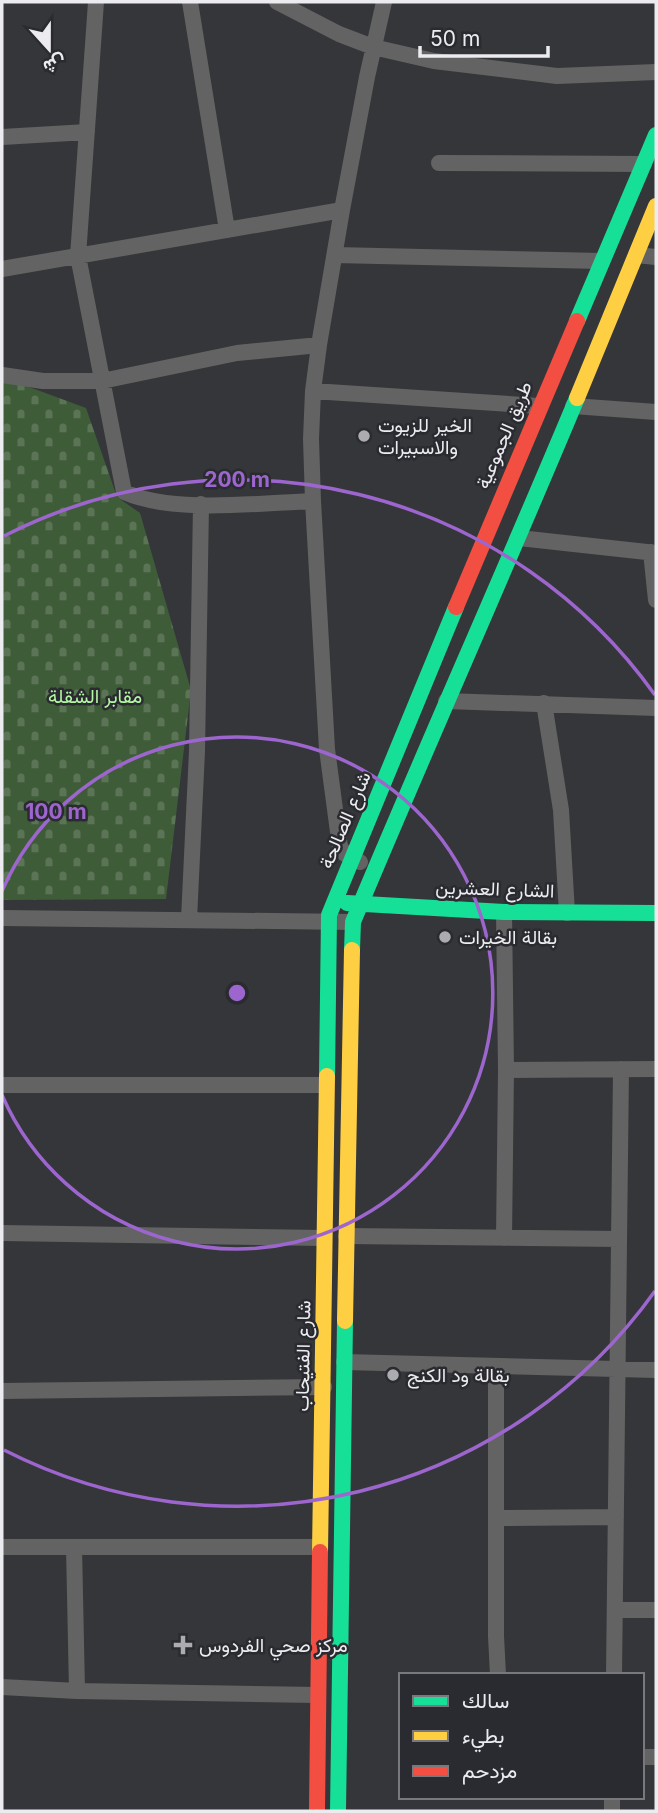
<svg xmlns="http://www.w3.org/2000/svg" width="658" height="1813" font-family="Inter,Vazirmatn,sans-serif">
<style>
.cemetery{fill:url(#cemetery-stones)}
.lines{fill:none;stroke-linecap:round;stroke-linejoin:round}
.street{stroke:#646363;stroke-width:16}
.fast{stroke:#16e098;stroke-width:16}
.slow{stroke:#ffcf43;stroke-width:16}
.jam{stroke:#f24e42;stroke-width:16}
.ring{fill:none;stroke:#9d66ce;stroke-width:3.5}
.poi-dot{fill:#acacb0;stroke:#2a2b30;stroke-width:2.5}
.labels{text-anchor:middle;dominant-baseline:central;stroke-width:5;stroke-linejoin:round;paint-order:stroke}
.poi-label{font-size:19px;fill:#ececf0;stroke:#2a2b30;text-anchor:start}
.street-label{font-size:19px;fill:#ececf0;stroke:#2a2b30}
.park-label{font-size:19px;fill:#b3f7a3;stroke:#2a2b30}
.centre{fill:#9d66ce;stroke:#2a2b30;stroke-width:3.5}
.ring-label{font-size:21px;text-anchor:middle;font-weight:bold;fill:#9d66ce;stroke:#2a2b30;stroke-width:5;stroke-linejoin:round;paint-order:stroke}
</style>
<defs>
<pattern id="cemetery-stones" width="16" height="16" patternUnits="userSpaceOnUse" patternTransform="scale(1.75)"><rect width="16" height="16" fill="#3f5c38"/><path d="M2 7V4a2 2 0 0 1 4 0v3zM10 15v-3a2 2 0 0 1 4 0v3z" fill="#5b7455"/></pattern>
</defs>
<rect width="100%" height="100%" fill="#353639"/>
<path class="cemetery" d="M2,377L86,408L117,497L140,513L191,690L166,899L2,900Z"/>
<g class="lines">
<path class="street" d="M96,2L78,256L124,492C174,514 258,503 313,501
M190,2L227,230
M277,2L339,34L373,47L434,61L557,76L656,72
M2,137L87,132
M439,163L644,164
M335,255L602,261
M636,255L656,257
M2,269L342,210
M2,375L43,381H102L237,353L319,345
M313,391L539,406
M573,406L656,412
M519,538L656,553
M651,552L656,600
M446,701L656,708
M544,703L561,810L567,913
M360,862L345,854L340,847L327,749L313,501L311,439L313,391L319,345L342,210L367,77L384,2
M2,918L353,922
M189,919L197,751L201,504
M506,1070L656,1069
M2,1085H326
M2,1233L324,1238
M346,1236L619,1239
M504,1238L506,1070L504,912
M344,1362L656,1370
M496,1367V1636L498,1675
M2,1391L324,1387
M497,1518L616,1517
M2,1547H320
M74,1547L77,1691
M615,1610H656
M614,1675L621,1069
M2,1687L77,1691L317,1695
M642,1757H656
M612,1811V1797"/>
<path class="fast" d="M577,321L656,135
M347,903L504,912L656,913
M352,950L353,922C426,747 504,573 577,398
M327,1076L329,915L456,607
M338,1811L345,1321"/>
<path class="slow" d="M577,398L656,206
M345,1321L352,950
M320,1552L327,1076"/>
<path class="jam" d="M456,607L577,321
M317,1811L320,1552"/>
</g>
<g class="ring">
<path d="M2 891A256 256 0 1 1 2 1095"/>
<path d="M655 1291A513 513 0 0 1 4 1450M4 536A513 513 0 0 1 655 695"/>
</g>
<g class="poi-dot">
<circle cx="364" cy="436" r="7"/>
<circle cx="445" cy="937" r="7"/>
<circle cx="393" cy="1375" r="7"/>
<path d="M179.5 1634.5h7v7h7v7h-7v7h-7v-7h-7v-7h7z"/>
</g>
<g class="labels">
<g class="poi-label">
<text x="378" y="425">الخير للزيوت<tspan x="378" dy="22">والاسبيرات</tspan></text>
<text x="459" y="937">بقالة الخيرات</text>
<text x="407" y="1375">بقالة ود الكنج</text>
<text x="199" y="1645">مركز صحي الفردوس</text>
</g>
<g class="street-label">
<text transform="translate(504 435) rotate(-67)">طريق الجموعية</text>
<text transform="translate(345 820) rotate(-67)">شارع الصالحة</text>
<text transform="translate(495 889) rotate(2)">الشارع العشرين</text>
<text transform="translate(303 1356) rotate(-89)">شارع الفتيحاب</text>
</g>
<g class="park-label">
<text x="95" y="696">مقابر الشقلة</text>
</g>
</g>
<circle cx="237" cy="993" r="10" class="centre"/>
<g class="ring-label">
<text x="237" y="487">200 m</text>
<text x="56" y="819">100 m</text>
</g>
<rect width="658" height="1813" fill="none" stroke="#ececf0" stroke-width="7"/>
<rect x="399" y="1673" width="245" height="126" fill="#2a2b30" stroke="#78787d" stroke-width="2"/>
<rect x="413" y="1696" width="35" height="10" fill="#16e098" stroke="#78787d" stroke-width="2"/>
<text x="462" y="1708" font-size="21" fill="#ececf0">سالك</text>
<rect x="413" y="1731" width="35" height="10" fill="#ffcf43" stroke="#78787d" stroke-width="2"/>
<text x="462" y="1743" font-size="21" fill="#ececf0">بطيء</text>
<rect x="413" y="1766" width="35" height="10" fill="#f24e42" stroke="#78787d" stroke-width="2"/>
<text x="462" y="1778" font-size="21" fill="#ececf0">مزدحم</text>
<g transform="translate(49 49) rotate(159)" stroke="#2a2b30" stroke-width="5" paint-order="stroke">
<path d="M0-5L12 26L0 18L-12 26Z" fill="#ececf0"/>
<text y="-10" font-size="19" font-weight="bold" text-anchor="middle" fill="#ececf0">ش</text>
</g>
<path d="M420 46v10h128v-10" fill="none" stroke="#ececf0" stroke-width="3.5"/>
<text x="430" y="46" font-size="21" fill="#ececf0" stroke="#2a2b30" stroke-width="5" paint-order="stroke">50 m</text>
</svg>
